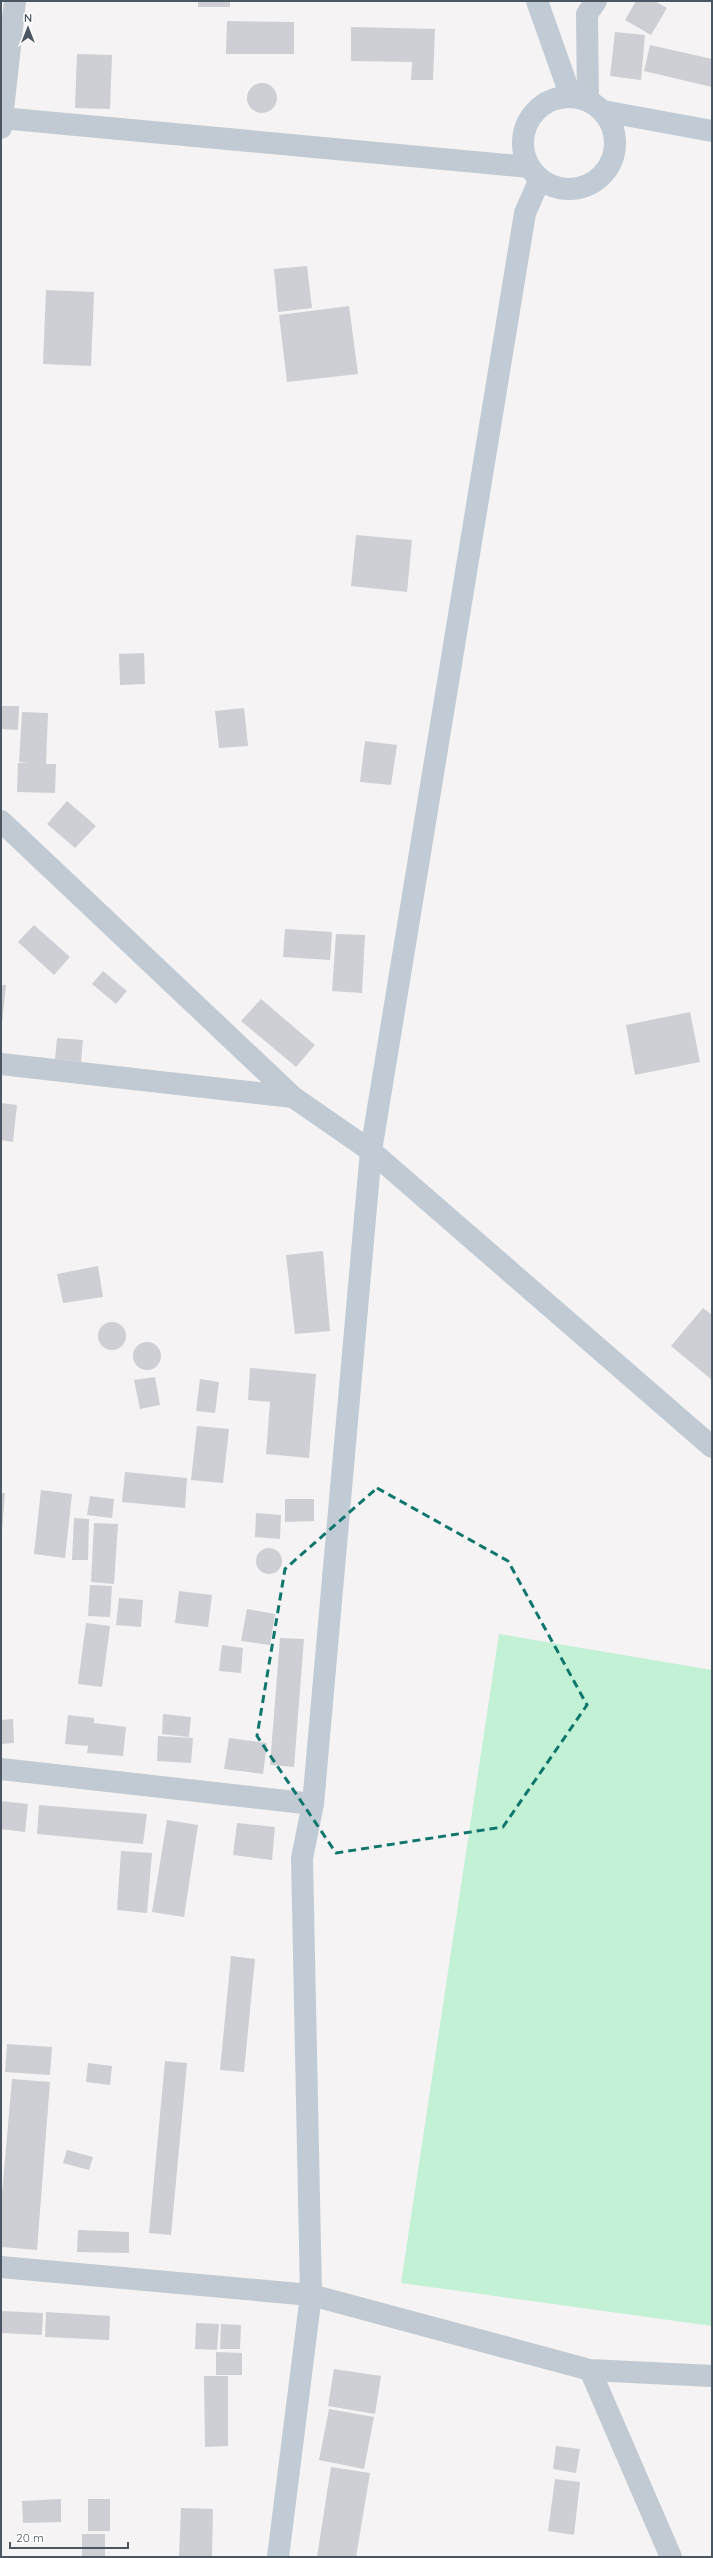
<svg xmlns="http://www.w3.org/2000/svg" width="713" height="2558" font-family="Quicksand,sans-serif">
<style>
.green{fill:#c3f1d5}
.building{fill:#cdcfd5}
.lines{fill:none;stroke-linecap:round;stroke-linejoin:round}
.minor{stroke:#c1cad2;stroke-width:22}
.tertiary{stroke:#c1cad2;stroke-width:22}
.secondary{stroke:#c1cbd6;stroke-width:22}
.marked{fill:none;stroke:#0f766e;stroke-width:3;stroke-dasharray:8 5;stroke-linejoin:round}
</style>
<rect width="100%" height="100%" fill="#f5f3f3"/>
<path class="green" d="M499,1634L712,1670V2326L401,2283Z"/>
<path class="building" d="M198,1H230V7H198Z
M636,1H655L667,8L651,35L625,20Z
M227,21L294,22V54H226Z
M351,27L435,29L433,80H411L412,62L351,61Z
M615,32L645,35L641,80L610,76Z
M650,45L712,59V87L644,71Z
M77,54L112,55L110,109L75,108Z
M247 98a15 15 0 1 1 30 0a15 15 0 1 1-30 0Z
M307,266L312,308L278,312L274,269Z
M46,290L94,292L91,366L43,364Z
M349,306L358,374L287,382L279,315Z
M356,535L412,540L407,592L351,586Z
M144,653L145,684L120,685L119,654Z
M1,706H19L18,730L1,729Z
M244,708L248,746L219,748L215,711Z
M22,712L48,713L46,764H56L55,793L17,792L18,763H28L19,762Z
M365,741L397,745L391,785L360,782Z
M67,801L96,826L75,848L47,824Z
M34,925L70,957L54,975L18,942Z
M285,929L332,932L330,960L283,957Z
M336,934L365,935L362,993L332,991Z
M103,971L127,991L116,1004L92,984Z
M1,985H6L2,1024H1Z
M261,999L315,1045L296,1067L241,1021Z
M690,1012L700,1062L635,1075L626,1025Z
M57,1038L83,1040L81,1062L55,1059Z
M1,1103L17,1105L13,1142L1,1140Z
M323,1251L330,1331L295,1334L286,1255Z
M98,1266L103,1297L63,1303L57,1274Z
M703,1308L712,1315V1380L671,1346Z
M98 1336a14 14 0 1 1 28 0a14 14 0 1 1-28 0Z
M133 1356a14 14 0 1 1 28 0a14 14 0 1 1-28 0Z
M250,1368L316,1374L309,1458L266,1454L270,1402L248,1400Z
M155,1377L160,1405L140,1409L134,1380Z
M200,1379L219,1382L215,1413L196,1411Z
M197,1426L229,1429L223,1483L191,1480Z
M125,1472L187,1478L185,1508L122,1502Z
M41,1490L72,1494L65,1558L34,1554Z
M1,1493H5L2,1532H1Z
M90,1496L114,1499L112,1518L87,1515Z
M285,1499H314V1521L285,1522Z
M256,1513L281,1515L280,1539L255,1537Z
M74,1518L89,1519L88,1560H72Z
M94,1523L118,1524L114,1584L91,1582Z
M256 1561a13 13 0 1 1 26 0a13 13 0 1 1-26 0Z
M90,1585L112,1586L110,1617L88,1616Z
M179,1591L212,1595L208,1627L175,1623Z
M119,1598L143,1600L141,1627L116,1625Z
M247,1609L275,1614L270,1645L241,1641Z
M86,1623L110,1626L102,1687L78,1684Z
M280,1638L304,1639L294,1767L270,1765Z
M222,1645L243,1648L241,1673L219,1671Z
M163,1714L191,1717L189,1737L162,1734Z
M68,1715L94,1718V1723L126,1727L123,1756L87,1753L88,1746L65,1744Z
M13,1719L14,1743L1,1744V1720Z
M158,1736L193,1738L191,1763L157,1761Z
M229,1738L267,1743L263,1774L224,1769Z
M1,1801L28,1804L25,1832L1,1829Z
M39,1805L147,1814L143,1844L37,1834Z
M167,1820L198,1825L184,1917L152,1912Z
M237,1823L275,1827L272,1860L233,1855Z
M121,1851L152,1853L147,1913L117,1910Z
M231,1956L255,1959L244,2072L220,2070Z
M7,2044L52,2047L50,2075L5,2072Z
M165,2061L187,2063L171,2235L149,2233Z
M88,2063L112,2066L110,2085L86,2082Z
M12,2079L50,2082L37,2250L1,2247V2205Z
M67,2150L93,2157L89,2170L63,2163Z
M78,2230L129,2232V2253L77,2252Z
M1,2311L43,2313L42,2335L1,2333Z
M46,2312L110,2316L109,2340L45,2337Z
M196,2323L219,2324L217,2350L195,2349Z
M221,2324L241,2325L240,2349H220Z
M216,2352L242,2353V2375H216Z
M334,2369L381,2376L375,2414L328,2406Z
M204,2376H228V2446L205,2447Z
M329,2409L374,2417L364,2469L319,2460Z
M556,2446L580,2449L576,2473L553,2469Z
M331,2467L370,2473L356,2557H317Z
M555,2479L580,2482L574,2535L548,2531Z
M61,2499V2522L23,2523L22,2501Z
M88,2499H110V2531H88Z
M181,2508L213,2509L212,2557H179Z
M82,2534H105V2557H82Z"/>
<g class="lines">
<path class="minor" d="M588,101L587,14L596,1
M1,128L15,1
M1,821L293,1097L371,1151L712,1447
M1,1064L293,1097
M1,1769L313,1804
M1,2267L311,2295L590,2370L712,2376
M590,2370L671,2557"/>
<path class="tertiary" d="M1,118L529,167"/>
<path class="secondary" d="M537,1L571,97
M523 143a46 46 0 1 1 92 0a46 46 0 1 1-92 0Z
M603,111L712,131
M278,2557L311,2295L302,1858L313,1804L371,1151L525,213L540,179"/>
</g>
<path class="marked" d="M377,1488L508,1561L587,1705L503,1827L336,1853L257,1736L285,1569Z"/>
<rect width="713" height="2558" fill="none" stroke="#4a5661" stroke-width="4"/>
<g transform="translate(28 28)" stroke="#ffffff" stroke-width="3" paint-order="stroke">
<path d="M0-3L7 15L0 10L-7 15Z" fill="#4a5661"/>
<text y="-6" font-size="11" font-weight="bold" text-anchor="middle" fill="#4a5661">N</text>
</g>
<path d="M10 2542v6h118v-6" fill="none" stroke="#4a5661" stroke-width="2"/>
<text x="16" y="2542" font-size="12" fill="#4a5661" stroke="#ffffff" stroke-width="3" paint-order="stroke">20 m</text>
</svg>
